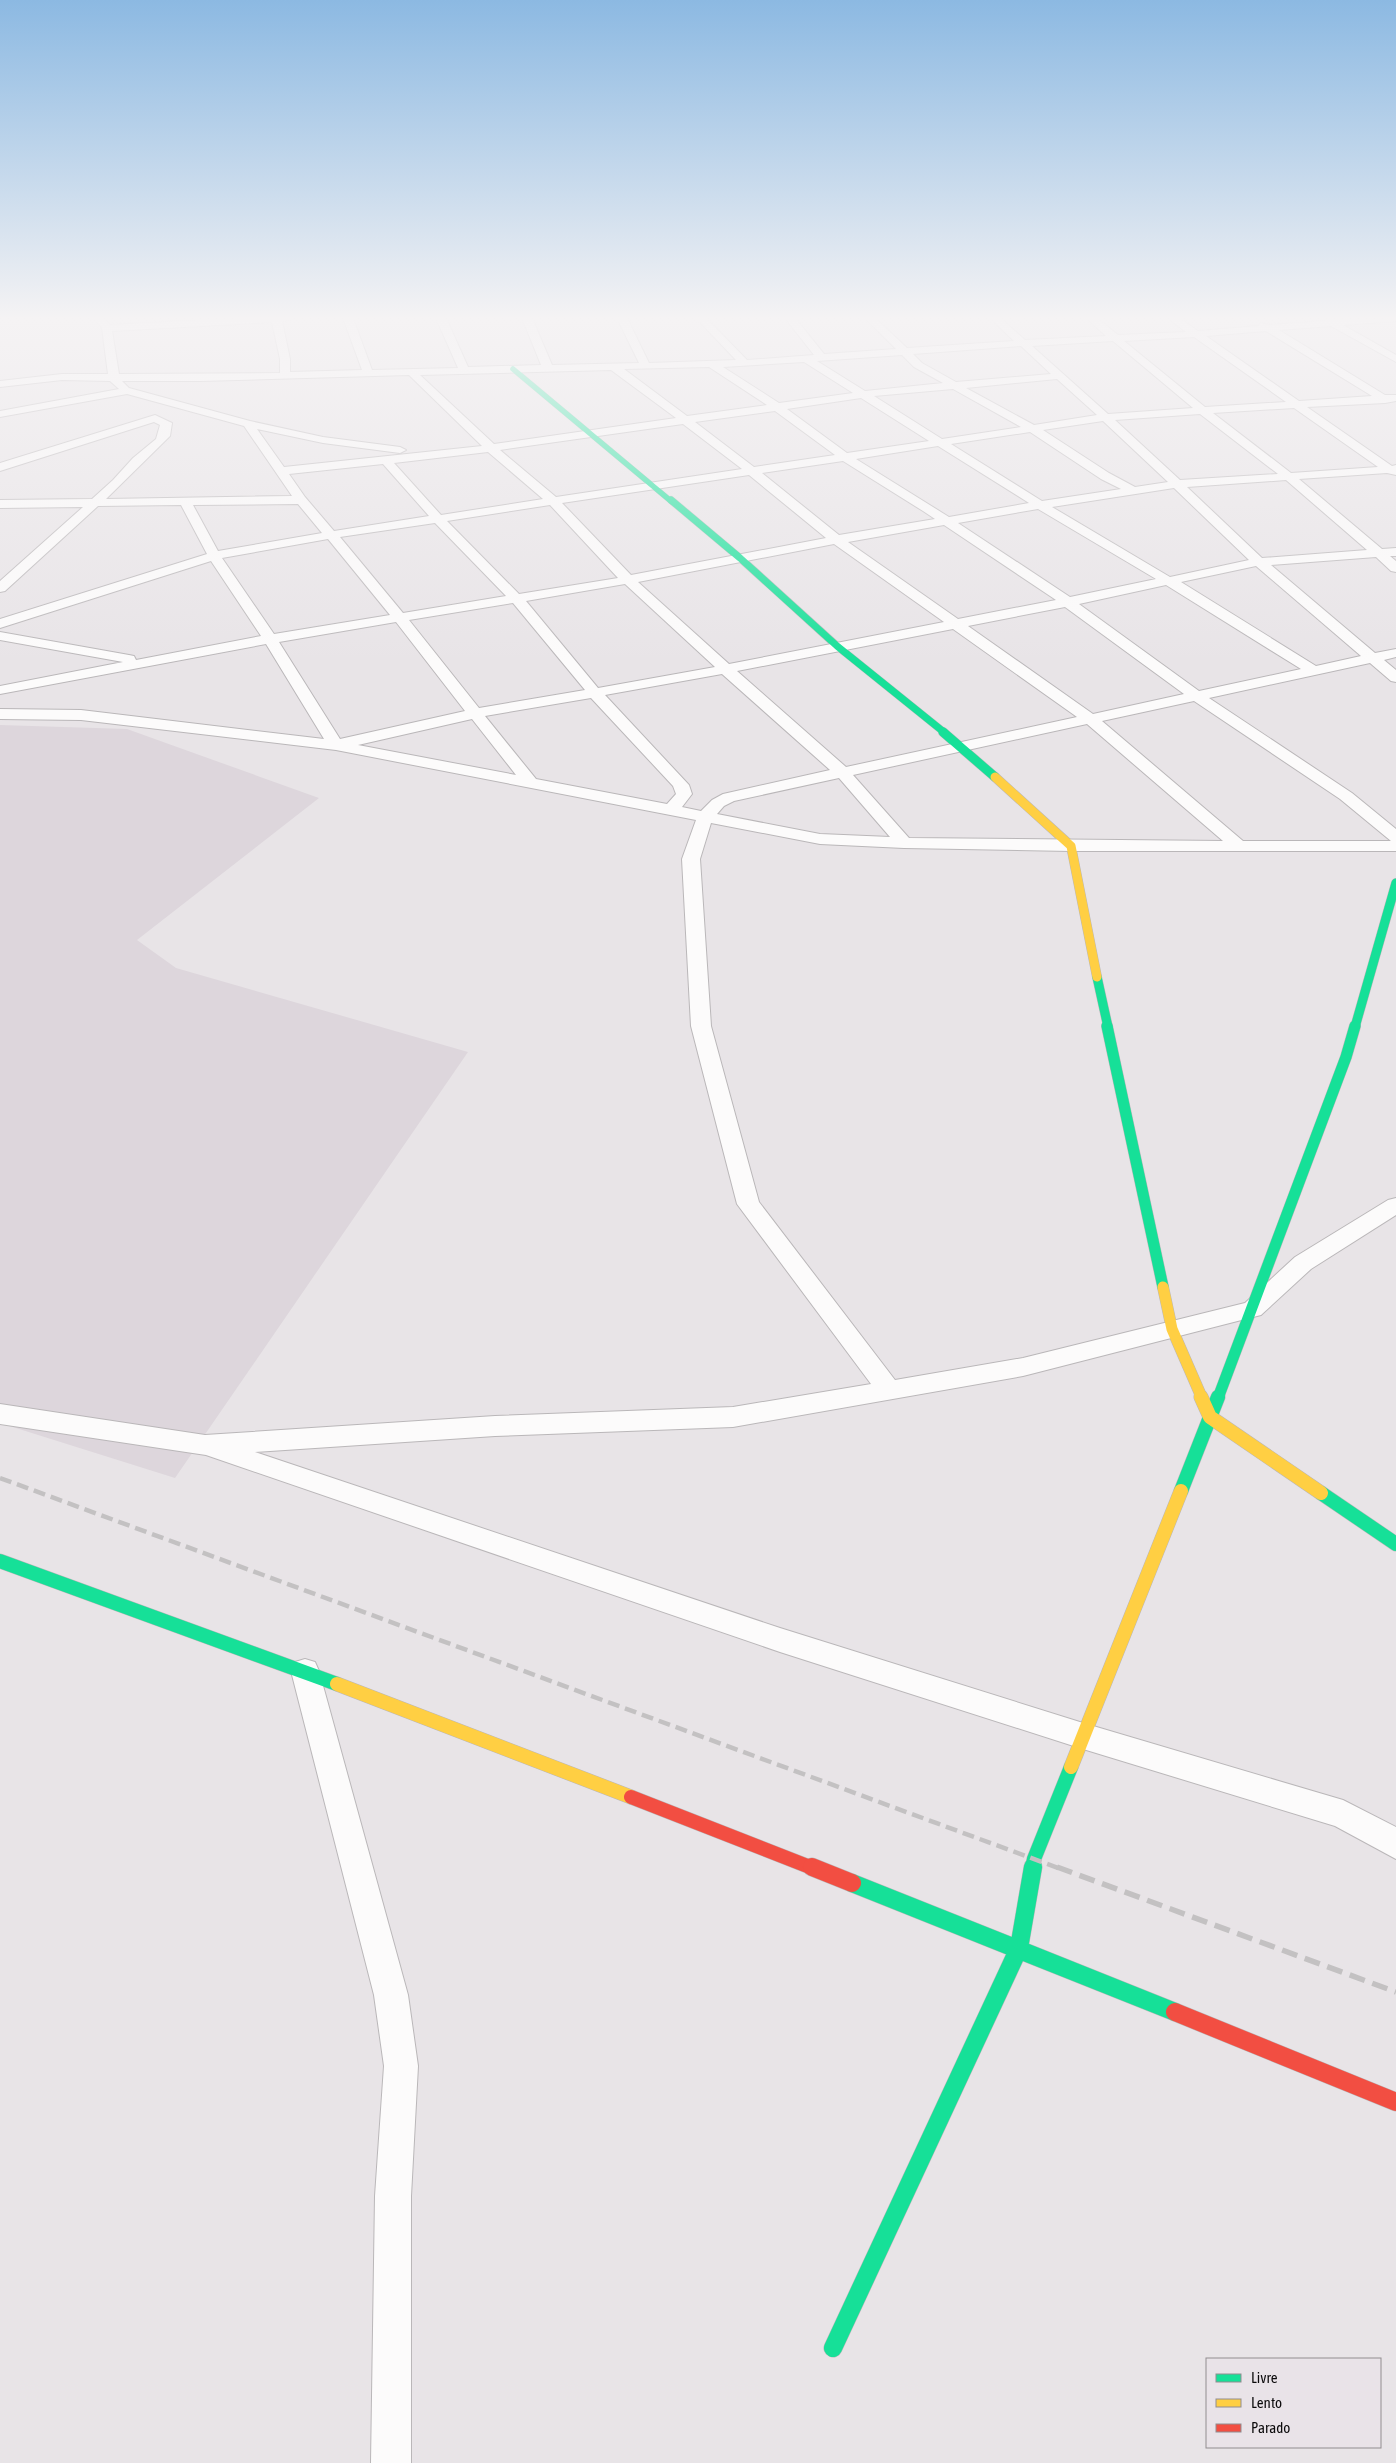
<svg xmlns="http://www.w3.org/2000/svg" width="1396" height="2463" font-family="'Asap Condensed',sans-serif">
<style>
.built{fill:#ddd6dc}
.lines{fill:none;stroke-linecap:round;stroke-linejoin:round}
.street-casing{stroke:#bab7b9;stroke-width:2}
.fast-far5-casing{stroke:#bab7b9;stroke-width:6}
.fast-far4-casing{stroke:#bab7b9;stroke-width:8}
.fast-far3-casing{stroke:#bab7b9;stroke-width:10}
.fast-far2-casing{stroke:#bab7b9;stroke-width:12}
.fast-far1-casing{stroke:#bab7b9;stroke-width:15}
.fast-casing{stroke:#bab7b9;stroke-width:19}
.slow-far2-casing{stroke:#bab7b9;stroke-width:10}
.slow-far1-casing{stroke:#bab7b9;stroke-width:12}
.slow-casing{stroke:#bab7b9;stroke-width:15}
.jam-far1-casing{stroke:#bab7b9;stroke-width:15}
.jam-casing{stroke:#bab7b9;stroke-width:19}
.street{fill:#fcfbfb;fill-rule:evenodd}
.fast-far5{stroke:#16e098;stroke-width:5.5}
.fast-far4{stroke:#16e098;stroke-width:7}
.fast-far3{stroke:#16e098;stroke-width:9}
.fast-far2{stroke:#16e098;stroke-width:11}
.fast-far1{stroke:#16e098;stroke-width:14}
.fast{stroke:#16e098;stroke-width:18}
.slow-far2{stroke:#ffcf43;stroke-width:9}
.slow-far1{stroke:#ffcf43;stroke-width:11}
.slow{stroke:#ffcf43;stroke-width:14}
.jam-far1{stroke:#f24e42;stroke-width:14}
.jam{stroke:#f24e42;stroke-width:18}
.rail-far1{stroke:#c3c1c2;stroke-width:4.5;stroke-dasharray:12 6;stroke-linecap:butt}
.rail{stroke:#c3c1c2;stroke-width:5.5;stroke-dasharray:16 8;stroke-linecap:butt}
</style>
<rect width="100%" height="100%" fill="#e8e4e7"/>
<path class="built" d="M0,725L127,729L319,798L137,940L176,968L468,1052L175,1478L0,1423Z"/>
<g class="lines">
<defs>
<path id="street" d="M94,318H104L110,325L239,318H292L290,320L282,321L290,359V372L362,370L343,318H353L372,370L458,368L436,318H446L468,367L541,365L522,318H532L552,365L639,363L617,318H627L649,363L736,360L696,318H706L747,360L814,355L785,318H795L824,354L896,349L865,318H875L907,348L1014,341L990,318H1000L1025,340L1106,336L1086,318H1097L1118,335L1186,332L1168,318H1179L1198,331L1259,326L1260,323L1270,325L1324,321L1329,318L1334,320L1396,318V321L1343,325L1396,355V362L1331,326L1279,330L1385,395H1396V401L1385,403L1307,407L1392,466L1396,465V475L1387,473L1299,479L1382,549L1396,548V556H1390L1396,561V572L1391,571L1376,557L1271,565L1375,653L1396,649V657L1384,660L1396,670V682L1391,681L1370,663L1209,698L1352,793L1396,829V851H1071L904,848L820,844L711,823L700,859L711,1026L759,1202L895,1380L1023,1358L1245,1303L1295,1257L1388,1200L1396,1198V1215L1311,1269L1261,1315L1023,1376L733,1427L495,1436L255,1452L780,1628L1083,1723L1343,1800L1396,1827V1859L1335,1826L1083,1749L780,1652L206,1455L0,1424V1404L205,1435L495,1416L733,1407L871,1384L737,1204L691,1026L682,859L696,820L336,750L81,720L0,719V709L81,710L324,739L266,644L0,694V686L123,662L0,640V632L129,655L134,656L136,660L261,636L211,561L0,628V619L207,554L181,505L98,506L5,591L0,592V581L83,507L0,508V500L92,499L113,480L133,458L156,439L160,425L154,422L0,471V463L155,415L172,423L170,436L106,499L292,496L244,426L127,394L0,417V411L119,389L110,381L62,380L0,387V381L62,374H108L102,328ZM272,322L280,359V373L119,374L112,331ZM1266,331L1372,396L1299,401L1206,336ZM1194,337L1286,402L1205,407L1124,341ZM1113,341L1193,408L1108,414L1032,346ZM1021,346L1051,374L956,382L922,363L913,354ZM902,355L914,367L943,383L865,391L817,361ZM804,362L853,393L779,403L723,367ZM709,367L767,405L687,416L624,369ZM611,370L676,418L494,444L420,375ZM409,375L482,446L284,467L257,429L323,443L400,453L406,450L400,447L323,437L250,421L129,388L122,381H200ZM1057,379L1097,415L1034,425L966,388ZM953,389L1021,427L942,439L874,396ZM861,398L929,441L847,453L787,409ZM1294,408L1378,467L1291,473L1213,413ZM775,411L835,455L754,467L695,422ZM1200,414L1278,474L1180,480L1115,420ZM1103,421L1168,482L1135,487L1109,473L1043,430ZM683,424L742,469L556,497L500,450ZM1030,432L1101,479L1121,489L1042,501L951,444ZM938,446L1029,503L949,517L856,459ZM488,452L543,499L441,515L394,463ZM843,461L923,511L935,519L839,535L762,473ZM383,464L429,516L334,531L305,497L289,474ZM749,475L826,538L631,575L562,503ZM1286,480L1367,550L1262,558L1187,487ZM1174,488L1249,560L1170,577L1052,507ZM298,504L322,533L218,551L193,505ZM550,505L618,578L519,594L447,521ZM1038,509L1156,579L1070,597L958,523ZM435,523L506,596L403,613L340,537ZM944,525L1056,600L958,619L848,542ZM328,539L390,615L274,634L222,558ZM834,544L944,622L729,664L638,582ZM1256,566L1361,656L1316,666L1181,582ZM625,584L715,667L598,688L526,601ZM1166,585L1301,669L1199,691L1079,604ZM513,603L585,690L479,708L409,620ZM1065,607L1184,694L1093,714L968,626ZM396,622L465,711L340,739L279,642ZM953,629L1077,717L846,767L737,671ZM722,674L830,770L723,794L712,800L701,811L682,807L692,794L689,785L605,695ZM591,698L673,786L676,794L667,804L536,779L485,716ZM1194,701L1340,799L1391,841H1243L1102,721ZM472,719L516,775L358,745ZM1087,724L1223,841L909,838L853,775ZM839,778L890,837L820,834L717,814L724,806L734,801Z
M305,1659L315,1662L319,1671L408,1995L418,2066L411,2196V2463H371L375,2196L384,2066L374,1995L291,1671L295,1662Z"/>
<path id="fast-far5" d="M513,369L672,502"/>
<path id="fast-far4" d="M671,500L740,558L837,646L945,733"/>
<path id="fast-far3" d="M943,732L995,777
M1097,977L1108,1027
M1355,1027L1396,883"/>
<path id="fast-far2" d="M1107,1026L1163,1287
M1218,1398L1346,1057L1355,1026"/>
<path id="fast-far1" d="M1181,1491L1218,1397
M1321,1493L1396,1544
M0,1561L337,1684
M1032,1869L1034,1859L1071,1767"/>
<path id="fast" d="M852,1883L1175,2012
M833,2348L1019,1948L1033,1867"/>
<path id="slow-far2" d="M995,777L1071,846L1097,977"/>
<path id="slow-far1" d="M1163,1287L1172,1329L1202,1398"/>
<path id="slow" d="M1201,1397L1210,1417L1321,1493
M337,1684L631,1797
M1071,1767L1181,1491"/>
<path id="jam-far1" d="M631,1797L815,1869"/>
<path id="jam" d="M812,1867L852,1883
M1175,2012L1396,2102"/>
</defs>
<use href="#street" class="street-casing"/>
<use href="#fast-far5" class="fast-far5-casing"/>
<use href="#fast-far4" class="fast-far4-casing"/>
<use href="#fast-far3" class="fast-far3-casing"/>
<use href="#fast-far2" class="fast-far2-casing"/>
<use href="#fast-far1" class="fast-far1-casing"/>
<use href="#fast" class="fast-casing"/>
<use href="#slow-far2" class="slow-far2-casing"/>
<use href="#slow-far1" class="slow-far1-casing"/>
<use href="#slow" class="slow-casing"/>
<use href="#jam-far1" class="jam-far1-casing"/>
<use href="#jam" class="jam-casing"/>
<use href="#street" class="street"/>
<use href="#fast-far5" class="fast-far5"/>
<use href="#fast-far4" class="fast-far4"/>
<use href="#fast-far3" class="fast-far3"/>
<use href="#fast-far2" class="fast-far2"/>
<use href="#fast-far1" class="fast-far1"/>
<use href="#fast" class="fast"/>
<use href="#slow-far2" class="slow-far2"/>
<use href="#slow-far1" class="slow-far1"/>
<use href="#slow" class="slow"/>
<use href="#jam-far1" class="jam-far1"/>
<use href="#jam" class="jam"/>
<path class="rail-far1" d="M0,1478L1061,1869"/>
<path class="rail" d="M1057,1867L1396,1992"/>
</g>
<linearGradient id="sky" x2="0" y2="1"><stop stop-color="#8cb9e2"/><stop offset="0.48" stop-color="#f5f3f4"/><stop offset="1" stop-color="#f5f3f4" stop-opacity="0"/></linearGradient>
<rect width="1396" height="663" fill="url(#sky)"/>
<rect x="1206" y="2358" width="175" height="90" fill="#e9e3e8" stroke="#918d90"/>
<rect x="1216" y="2374" width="25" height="8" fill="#16e098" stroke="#918d90"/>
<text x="1251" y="2383" font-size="15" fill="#0c0b0c">Livre</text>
<rect x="1216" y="2399" width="25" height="8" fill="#ffcf43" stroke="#918d90"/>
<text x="1251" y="2408" font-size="15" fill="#0c0b0c">Lento</text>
<rect x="1216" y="2424" width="25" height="8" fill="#f24e42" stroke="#918d90"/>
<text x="1251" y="2433" font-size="15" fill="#0c0b0c">Parado</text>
</svg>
